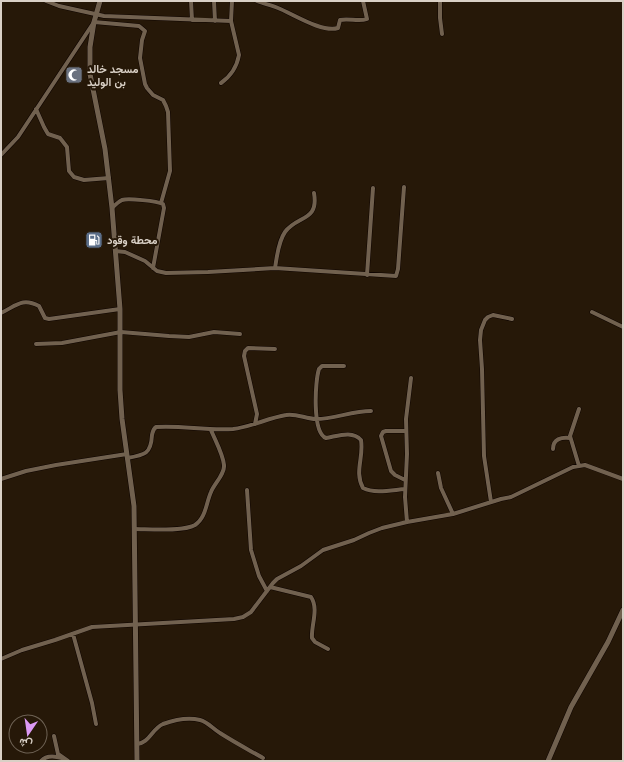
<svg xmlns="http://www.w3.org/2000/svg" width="624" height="762" font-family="Mulish,Vazirmatn,sans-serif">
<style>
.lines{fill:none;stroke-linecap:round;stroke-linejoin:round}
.minor-casing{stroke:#0e0400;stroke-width:5}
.tertiary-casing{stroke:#0e0400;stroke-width:6}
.minor{stroke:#71614f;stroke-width:4}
.tertiary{stroke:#71614f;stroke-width:5}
.labels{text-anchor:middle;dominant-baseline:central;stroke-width:4;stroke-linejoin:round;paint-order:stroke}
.poi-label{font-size:11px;font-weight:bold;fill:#d9d0c6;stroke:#261808;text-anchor:start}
</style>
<rect width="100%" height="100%" fill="#261808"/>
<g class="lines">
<defs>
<path id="minor" d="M46,1L59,6L104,16L231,21
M191,1L192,20
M214,1L215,21
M257,1C264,4 272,5 278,8C293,14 322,33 338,28L340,20C349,18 359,22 367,19L363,1
M440,1V18L442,34
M221,83C231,76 237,66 239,55L231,21L232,1
M36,109L44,127L48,134L60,138L67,147L69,171L74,177L84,180L109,178
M1,155L18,137L94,22L139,26L145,31L142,40L140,58L145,84L147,88L153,95L163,100L166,106L168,112L170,171L161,203
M112,208C115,205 118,202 122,200C128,198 157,201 163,204L164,208L153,268
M115,251L125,252L145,261L157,271L166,273L208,272L275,268L396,276L398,269L404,187
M275,268C277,257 278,242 285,232C297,215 319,222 314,193
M367,275L373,188
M592,312L623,327
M1,313C16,306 22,297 39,306L45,318L49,319L120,309
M36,344L62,343L121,332L169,336L189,337L214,332L240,334
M344,366H322L319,369C315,381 312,433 326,438C338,436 352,430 361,440C364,458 354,471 363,488C375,494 392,490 405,489
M255,424L257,414L244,356L245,351L248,348L275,349
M553,449C553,439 561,437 570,438
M127,458C145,455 151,454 152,435C153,431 153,429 156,427C181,425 207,431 233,429C251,427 268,418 286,415C296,413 306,419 316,419C334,419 352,411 371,411
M579,466L570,436L579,409
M438,473L441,488L453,514
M1,479L26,471L56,465L127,454
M405,480L395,475L391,471L381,436L383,432L386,431H406
M247,490L251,550L259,576L267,591
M491,502L484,456L482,369L480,340L481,330L485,320L488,317L493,315L512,319
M407,522L405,497L407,454L406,419L411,378
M134,529C148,529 183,532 195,525C206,518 206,503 211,492C214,484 225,474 224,465C223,454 215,440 211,430
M270,587L311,597C319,609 311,625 312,638L315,642L328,649
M73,634L92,703L96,724
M1,659L22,650L55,640L92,627L234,619L243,617L251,612L273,583L277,579L301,566L323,550L354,540L369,533L382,528L407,522L453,514L501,499L511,497L573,467L585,465L623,479
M54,736L58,754L68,761
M137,744C149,743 152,729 163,724C174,720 188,717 200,720C208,722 213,729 220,733C234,742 249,750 263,758
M41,761C46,755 55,756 62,758"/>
<path id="tertiary" d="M100,1L94,22L90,47V74L105,149L112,208L120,309V390L122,419L134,506L137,761
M548,761L571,707L608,642L623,610"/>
</defs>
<use href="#minor" class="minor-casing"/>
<use href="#tertiary" class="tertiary-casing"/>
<use href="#minor" class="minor"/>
<use href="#tertiary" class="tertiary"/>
</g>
<defs>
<symbol id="mosque-square" viewBox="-11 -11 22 22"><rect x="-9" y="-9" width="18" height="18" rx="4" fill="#6b7280" stroke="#261808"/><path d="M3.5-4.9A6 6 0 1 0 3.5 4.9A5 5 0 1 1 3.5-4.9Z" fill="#fff"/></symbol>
<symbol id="fuel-square" viewBox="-11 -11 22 22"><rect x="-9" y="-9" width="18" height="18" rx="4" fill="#5c6f8a" stroke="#261808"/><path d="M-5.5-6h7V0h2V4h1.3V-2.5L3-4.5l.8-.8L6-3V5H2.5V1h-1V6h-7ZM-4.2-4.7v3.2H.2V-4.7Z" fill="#fff"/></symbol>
</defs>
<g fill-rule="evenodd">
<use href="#mosque-square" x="64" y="65" width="20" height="20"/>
<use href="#fuel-square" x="84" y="230" width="20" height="20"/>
</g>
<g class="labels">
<g class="poi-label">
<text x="87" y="69">مسجد خالد<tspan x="87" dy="13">بن الوليد</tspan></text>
<text x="107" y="240">محطة وقود</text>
</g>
</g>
<rect width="624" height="762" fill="none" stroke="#d9d0c6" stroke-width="4"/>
<g transform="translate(28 734) rotate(193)"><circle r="19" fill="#261808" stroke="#6e6254"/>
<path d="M0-3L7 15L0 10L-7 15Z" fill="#dc99f4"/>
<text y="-6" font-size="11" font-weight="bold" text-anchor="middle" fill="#d9d0c6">ش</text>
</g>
</svg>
